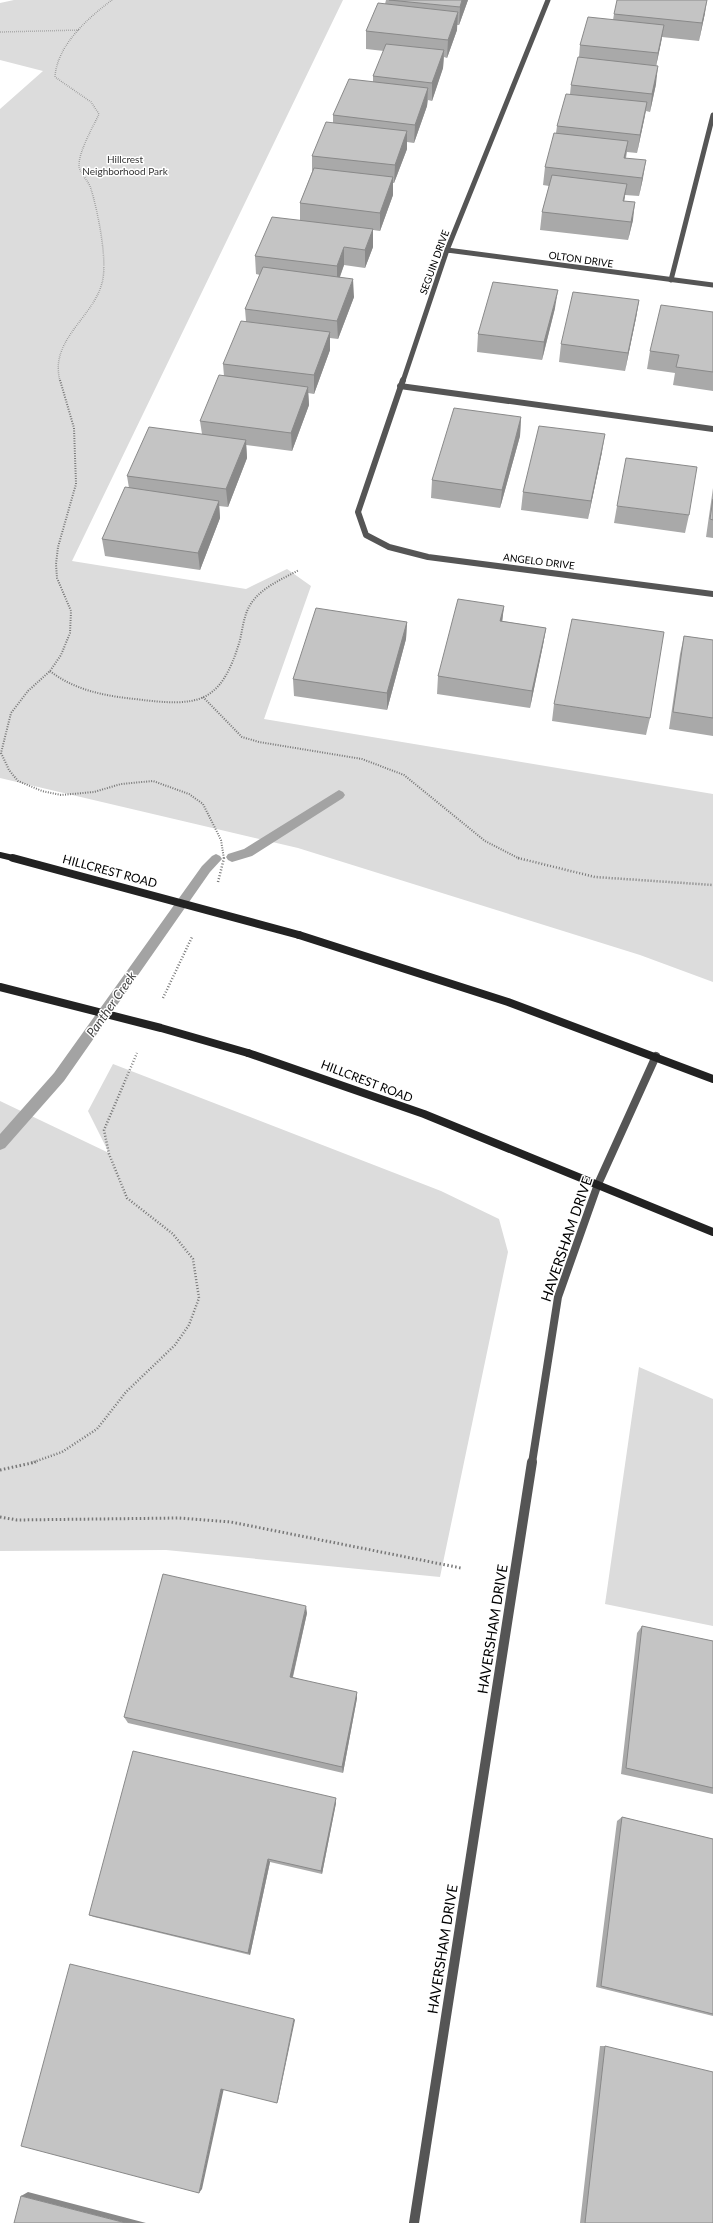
<svg xmlns="http://www.w3.org/2000/svg" width="713" height="2223" font-family="Lato,sans-serif">
<style>
.green{fill:#dcdcdc}
.lines{fill:none;stroke-linecap:round;stroke-linejoin:round}
.stream{fill:#a3a3a3;fill-rule:evenodd}
.path-far3{stroke:#777;stroke-width:1.5;stroke-dasharray:0.5 1.5;stroke-linecap:butt}
.path-far2{stroke:#777;stroke-width:2;stroke-dasharray:1 1.5;stroke-linecap:butt}
.path-far1{stroke:#777;stroke-width:2.5;stroke-dasharray:1 2;stroke-linecap:butt}
.path{stroke:#777;stroke-width:3;stroke-dasharray:1.5 2.5;stroke-linecap:butt}
.service-far1{stroke:#555;stroke-width:5}
.service{stroke:#555;stroke-width:6}
.minor-far3{stroke:#555;stroke-width:5}
.minor-far2{stroke:#555;stroke-width:6}
.minor-far1{stroke:#555;stroke-width:8}
.minor{stroke:#555;stroke-width:10}
.secondary{stroke:#222;stroke-width:8}
.secondary-bridge-far1{stroke:#222;stroke-width:6}
.secondary-bridge{stroke:#222;stroke-width:8}
.wall{fill:#a9a9a9}
.shaded-wall{fill:#898989}
.building{fill:#c4c4c4;stroke:#898989}
.labels{text-anchor:middle;dominant-baseline:central;stroke-width:3;stroke-linejoin:round;paint-order:stroke}
.far-park-label{font-size:10px;fill:#333;stroke:#fff}
.far-street-label{font-size:10px;fill:#000;stroke:#fff}
.street-label{font-size:12px;fill:#000;stroke:#fff}
.water-label{font-size:13px;font-style:italic;fill:#444;stroke:#fff}
.near-street-label{font-size:14px;fill:#000;stroke:#fff}
</style>
<rect width="100%" height="100%" fill="#fff"/>
<path class="green" d="M14,0H343L72,561L246,589L287,569L311,586L264,719L713,794V982L640,955L298,848L0,778V109L43,71L0,60V3Z
M113,1064L441,1191L499,1219L508,1252L440,1577L166,1550L0,1551V1101L109,1153L88,1111Z
M639,1367L713,1399V1626L605,1604Z"/>
<g class="lines">
<path class="stream" d="M339,790L343,792L345,795L343,798L252,856L232,862L228,860L226,857L228,854L244,849Z
M216,854L220,856L222,859L210,872L64,1081L5,1148L0,1150V1134L54,1073L202,866L212,856Z"/>
<path class="path-far3" d="M0,32L80,30
M60,381C49,340 93,318 102,283C108,261 98,212 91,189C89,181 79,173 79,165C79,151 93,127 99,114L91,102L55,77C57,45 88,18 112,0"/>
<path class="path-far2" d="M60,380L74,428L76,484L58,547L56,564L57,578L71,611L70,633L61,655L50,671L28,691L11,713L1,753L9,770L18,781L42,791L61,795L94,792L121,784L153,781L189,794L203,804L221,840L224,859
M50,671C74,690 105,696 135,699C198,707 221,705 240,640C243,627 244,613 252,602C263,587 282,579 299,570
M203,697L242,737L259,742L362,759L404,775L485,841L520,859"/>
<path class="path-far1" d="M518,858L595,877L713,885
M218,882L224,858
M163,998L192,937
M31,1463L62,1452L97,1429L126,1392L175,1345L189,1325L199,1298L193,1259L173,1234L127,1198L109,1154L104,1130L137,1053"/>
<path class="path" d="M0,1470L36,1462
M0,1517L17,1520L179,1518L231,1522L461,1568"/>
<path class="service-far1" d="M671,280L713,115"/>
<path class="service" d="M400,386L713,429"/>
<path class="minor-far3" d="M447,250L713,285
M403,381L447,250L548,0"/>
<path class="minor-far2" d="M403,380L358,512L366,535L389,547L428,557L713,594"/>
<path class="minor-far1" d="M532,1463L558,1297L598,1184L656,1056"/>
<path class="minor" d="M414,2223L532,1462"/>
<path class="secondary" d="M299,935L508,1002L713,1079
M248,1053L424,1114L713,1232"/>
<path class="secondary-bridge-far1" d="M0,855L17,859"/>
<path class="secondary-bridge" d="M13,858L299,935
M0,987L161,1028L248,1053"/>
</g>
<path class="wall" d="M386,0H468L459,25H457V30L447,58L444,57L443,68L432,101L428,100L427,106L414,143L407,142V149L394,183H393V195L380,231L373,230V247L365,268L344,265L340,277L354,297L338,339L330,338V350L314,394L308,393L309,405L292,451L246,445L247,458L228,507L219,506L220,518L200,570L105,556L102,539L129,488L127,476L202,434L200,421L224,376L223,364L246,321L245,309L260,275L256,274L255,256L300,220V203L312,172V156L333,123V115L373,82V76L384,51L366,49V31L385,4Z
M705,13L699,41L662,37L656,66V84L650,112L646,111L637,153L627,152L626,158L643,178L639,196L625,195L624,201L633,220L628,240L540,230L542,212L549,186L543,185L545,167L556,133L557,126L570,94L571,85L579,57L580,45L613,20L614,14Z
M639,300L636,318L625,371L559,362L561,344Z
M555,308L542,360L477,352L478,334Z
M713,312V391L673,385L675,373L647,369L650,351Z
M521,417L520,436L500,508L431,498L432,480Z
M602,452L588,519L521,510L523,492Z
M713,488V538L706,537Z
M617,506L689,515L685,533L614,523Z
M504,606L502,621L546,628L543,645L530,708L437,694L438,676Z
M407,622L406,639L387,710L294,696L293,679Z
M684,636L713,640V736L669,729L680,654Z
M554,704L650,718L646,735L552,721Z
M307,1613L293,1677L357,1698L343,1773L128,1723L124,1717Z
M642,1626L713,1641V1794L621,1774L637,1633Z
M336,1803L322,1874L270,1862L250,1955L94,1917L89,1915Z
M622,1817L713,1839V2016L596,1987L617,1821Z
M600,2046H605L713,2223H580Z"/>
<path class="shaded-wall" d="M462,0H468L459,25L460,7Z
M707,0L705,13L699,41L702,23Z
M458,12L457,30L447,58L448,40Z
M664,25L661,43L655,71L658,53Z
M444,50L443,68L432,101V83Z
M658,66L656,84L650,112L652,94Z
M428,88L427,106L414,143L415,125Z
M647,102L644,120L637,153L640,135Z
M407,131V149L394,183L395,165Z
M628,141L625,159L624,158Z
M646,160L643,178L639,196L642,178Z
M393,177V195L380,231V213Z
M627,184L624,202L623,201Z
M635,202L633,220L628,240L631,222Z
M373,229V247L365,268V250Z
M344,247V265L337,284V266Z
M353,279L354,297L338,339L337,321Z
M558,290L555,308L542,360L544,342Z
M639,300L636,318L625,371L628,353Z
M330,332V350L314,394V375Z
M308,387L309,405L292,451L291,433Z
M521,417L520,436L500,508L502,490Z
M605,434L602,452L588,519L591,501Z
M246,440L247,458L228,507L226,489Z
M219,501L220,518L200,570L198,553Z
M504,606L502,623L500,621Z
M407,622L406,639L387,710V693Z
M546,628L543,645L530,708L532,691Z
M306,1606L307,1613L291,1684L290,1677Z
M357,1692V1698L343,1773L342,1767Z
M336,1798V1803L322,1874L321,1871Z
M268,1859L270,1862L250,1955L248,1953Z
M294,2019L295,2020L278,2101L277,2103Z
M224,2088L202,2189L199,2193L221,2089Z
M28,2192L146,2223H126L21,2196Z"/>
<path class="building" d="M389,0H462L460,7Z
M617,0H707L702,23L614,14Z
M378,3L458,12L448,40L366,31Z
M588,17L664,25L658,53L580,45Z
M386,44L444,50L432,83L373,76Z
M578,57L658,66L652,94L571,85Z
M349,79L428,88L415,125L333,115Z
M566,94L647,102L640,135L557,126Z
M326,122L407,131L395,165L312,156Z
M554,133L628,141L624,158L646,160L642,178L545,167Z
M314,168L393,177L380,213L300,203Z
M552,175L627,184L623,201L635,202L631,222L542,212Z
M272,217L373,229L365,250L344,247L337,266L255,256Z
M263,267L353,279L337,321L245,309Z
M493,282L558,290L544,342L478,334Z
M573,292L639,300L628,353L561,344Z
M661,305L713,312V372L676,367L679,355L650,351Z
M241,321L330,332L314,375L223,364Z
M219,375L308,387L291,433L200,421Z
M454,408L521,417L502,490L432,480Z
M539,426L605,434L591,501L523,492Z
M149,427L246,440L226,489L127,476Z
M626,458L697,467L689,515L617,506Z
M125,487L219,501L198,553L102,539Z
M713,499V520L710,519Z
M458,599L504,606L500,621L546,628L532,691L438,676Z
M316,608L407,622L387,693L293,679Z
M572,619L664,632L650,718L554,704Z
M684,636L713,640V718L673,712Z
M163,1574L306,1606L290,1677L357,1692L342,1767L124,1717Z
M642,1626L713,1641V1788L626,1768Z
M133,1751L336,1798L321,1871L268,1859L248,1953L89,1915Z
M622,1817L713,1839V2014L601,1986Z
M70,1964L294,2019L277,2103L221,2089L199,2193L21,2146Z
M605,2046L713,2072V2223H585Z
M21,2196L126,2223H14Z"/>
<g class="labels">
<g class="far-park-label">
<text x="125" y="159">Hillcrest<tspan x="125" dy="12">Neighborhood Park</tspan></text>
</g>
<g class="far-street-label">
<text transform="translate(581 259) rotate(8)">OLTON DRIVE</text>
<text transform="translate(434 262) rotate(-70)">SEGUIN DRIVE</text>
<text transform="translate(539 561) rotate(7)">ANGELO DRIVE</text>
</g>
<g class="street-label">
<text transform="translate(110 871) rotate(15)">HILLCREST ROAD</text>
<text transform="translate(367 1081) rotate(21)">HILLCREST ROAD</text>
</g>
<g class="water-label">
<text transform="translate(111 1004) rotate(-55)">Panther Creek</text>
</g>
<g class="near-street-label">
<text transform="translate(566 1239) rotate(-71)">HAVERSHAM DRIVE</text>
<text transform="translate(492 1629) rotate(-81)">HAVERSHAM DRIVE</text>
<text transform="translate(442 1949) rotate(-81)">HAVERSHAM DRIVE</text>
</g>
</g>
</svg>
